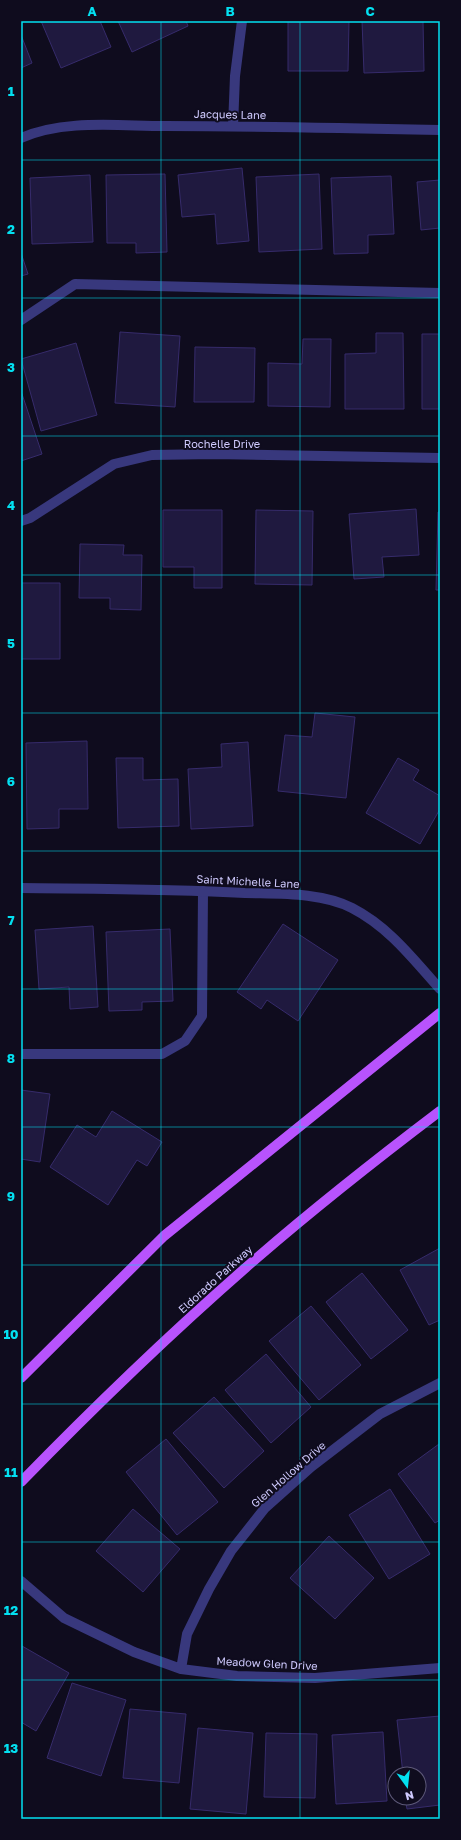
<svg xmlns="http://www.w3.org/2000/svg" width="461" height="1840" font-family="'Golos Text',sans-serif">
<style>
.building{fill:#1f193f;stroke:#362b6b}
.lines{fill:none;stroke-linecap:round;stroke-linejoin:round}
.service{stroke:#38387d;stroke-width:10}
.minor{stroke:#38387d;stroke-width:10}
.primary{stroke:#b853fd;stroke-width:10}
.grid{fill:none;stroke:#03e0f1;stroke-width:1;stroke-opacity:0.55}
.labels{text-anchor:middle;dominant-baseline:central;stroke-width:4;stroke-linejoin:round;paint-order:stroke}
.street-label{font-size:11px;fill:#cfcafe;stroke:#0f0c1e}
.neatline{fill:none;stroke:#03e0f1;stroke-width:1.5}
.grid-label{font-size:13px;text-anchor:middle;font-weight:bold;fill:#03e0f1}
</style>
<rect width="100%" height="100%" fill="#0f0c1e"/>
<path class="building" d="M41,21H100L111,47L61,68Z
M118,21H186L188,26L132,52Z
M288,21H349L348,71H288Z
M362,21H423L424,71L364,73Z
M21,35L32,63L21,68Z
M242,168L249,241L217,244L215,214L182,217L178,175Z
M165,174L167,252L136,253V243H107L106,175Z
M319,174L322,249L259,252L256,177Z
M90,175L93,242L32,244L30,178Z
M391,176L394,234L368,235V253L334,254L331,178Z
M440,180V228L421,230L417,182Z
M21,253L28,274L21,276Z
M120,332L180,336L175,407L115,403Z
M376,333H403L404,409H345V354L376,353Z
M422,334H440V409H422Z
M303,339H331L330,407L268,406V363L302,364Z
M76,343L97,415L41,431L21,359Z
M195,347L255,348L254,402H194Z
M21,391L42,454L21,461Z
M416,509L419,555L382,557L384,577L354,579L349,514Z
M163,510H222V588H194V567H163Z
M256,510L313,511L312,585L255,584Z
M438,512H440V590H436Z
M80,544L124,545L123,555H142L141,610L110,609V598H79Z
M21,583H60V659H21Z
M315,713L355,717L346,798L278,791L285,735L312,737Z
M87,741L88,809H59V828L27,829L26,743Z
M248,742L253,826L191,829L188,769L222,767L221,744Z
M116,758H143V780L178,779L179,826L118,828Z
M398,758L419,770L413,780L440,796V809L420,844L366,813Z
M283,924L338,960L298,1021L267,1000L261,1009L237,992Z
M93,926L98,1007L70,1009L69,987L39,989L35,930Z
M170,929L173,1001L142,1002V1010L109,1011L106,932Z
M21,1090L50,1094L40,1162L21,1159Z
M112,1111L162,1142L147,1166L137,1160L108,1205L50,1167L77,1125L96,1137Z
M440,1248V1320L429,1325L400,1270Z
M362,1273L408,1330L371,1359L326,1302Z
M311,1306L361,1365L319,1400L269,1341Z
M266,1354L311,1407L271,1443L225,1390Z
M214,1397L264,1451L224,1488L173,1433Z
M166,1439L218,1502L177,1535L126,1472Z
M439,1444L440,1520L435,1523L398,1474Z
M390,1489L430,1554L389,1579L349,1515Z
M133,1509L180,1549L143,1592L96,1551Z
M329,1536L374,1578L335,1619L290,1578Z
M22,1646L69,1673L36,1731L21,1722Z
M72,1683L126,1700L101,1776L47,1758Z
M130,1709L186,1714L179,1783L123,1778Z
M440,1716V1805L407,1809L405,1798H419V1774H403L397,1720Z
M198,1728L253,1733L246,1814L190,1809Z
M383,1732L387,1801L336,1804L332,1735Z
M266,1733L317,1734L315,1798L264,1797Z"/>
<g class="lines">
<path class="service" d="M21,320L75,284L440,293
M21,1054H162L185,1041L202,1016L203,891"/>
<path class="minor" d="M233,126L235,76L242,21
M21,138C64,119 118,126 165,126C256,126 348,128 440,130
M21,521L30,518L114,464L152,455L214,454L440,458
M21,888C96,889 170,889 245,893C278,894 321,892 352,908C389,927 413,959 440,989
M21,1581L64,1618L134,1652L181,1669L237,1676L315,1678L440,1668
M181,1669L187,1634L209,1589L231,1551L265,1508L311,1467L380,1414L440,1383"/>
<path class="primary" d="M21,1378L164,1236L440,1013
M21,1482C97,1404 176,1328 258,1257C317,1206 378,1158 440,1111"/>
</g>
<path class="grid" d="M161,21V1819M300,21V1819M21,160H440M21,298H440M21,436H440M21,575H440M21,713H440M21,851H440M21,989H440M21,1127H440M21,1265H440M21,1404H440M21,1542H440M21,1680H440"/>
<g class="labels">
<g class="street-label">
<text transform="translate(230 114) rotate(1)">Jacques Lane</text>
<text x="222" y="443">Rochelle Drive</text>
<text transform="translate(248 881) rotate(3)">Saint Michelle Lane</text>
<text transform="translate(215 1279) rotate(-42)">Eldorado Parkway</text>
<text transform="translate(288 1474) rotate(-41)">Glen Hollow Drive</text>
<text transform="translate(267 1663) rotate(3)">Meadow Glen Drive</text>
</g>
</g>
<rect width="461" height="1840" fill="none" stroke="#0f0c1e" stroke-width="44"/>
<g transform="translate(407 1786) rotate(165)"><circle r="19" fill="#0f0c1e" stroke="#5c5878"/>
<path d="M0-3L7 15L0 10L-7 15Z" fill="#03e0f1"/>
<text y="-6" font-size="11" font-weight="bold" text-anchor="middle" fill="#cfcafe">N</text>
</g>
<rect x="22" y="22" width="417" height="1796" class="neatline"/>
<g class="grid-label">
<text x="92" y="16">A</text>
<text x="230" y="16">B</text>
<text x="370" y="16">C</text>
<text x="11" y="96">1</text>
<text x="11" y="234">2</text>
<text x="11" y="372">3</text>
<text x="11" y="510">4</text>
<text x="11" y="648">5</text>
<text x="11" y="786">6</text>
<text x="11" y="925">7</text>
<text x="11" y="1063">8</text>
<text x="11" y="1201">9</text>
<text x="11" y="1339">10</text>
<text x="11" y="1477">11</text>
<text x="11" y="1615">12</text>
<text x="11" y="1753">13</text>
</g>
</svg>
